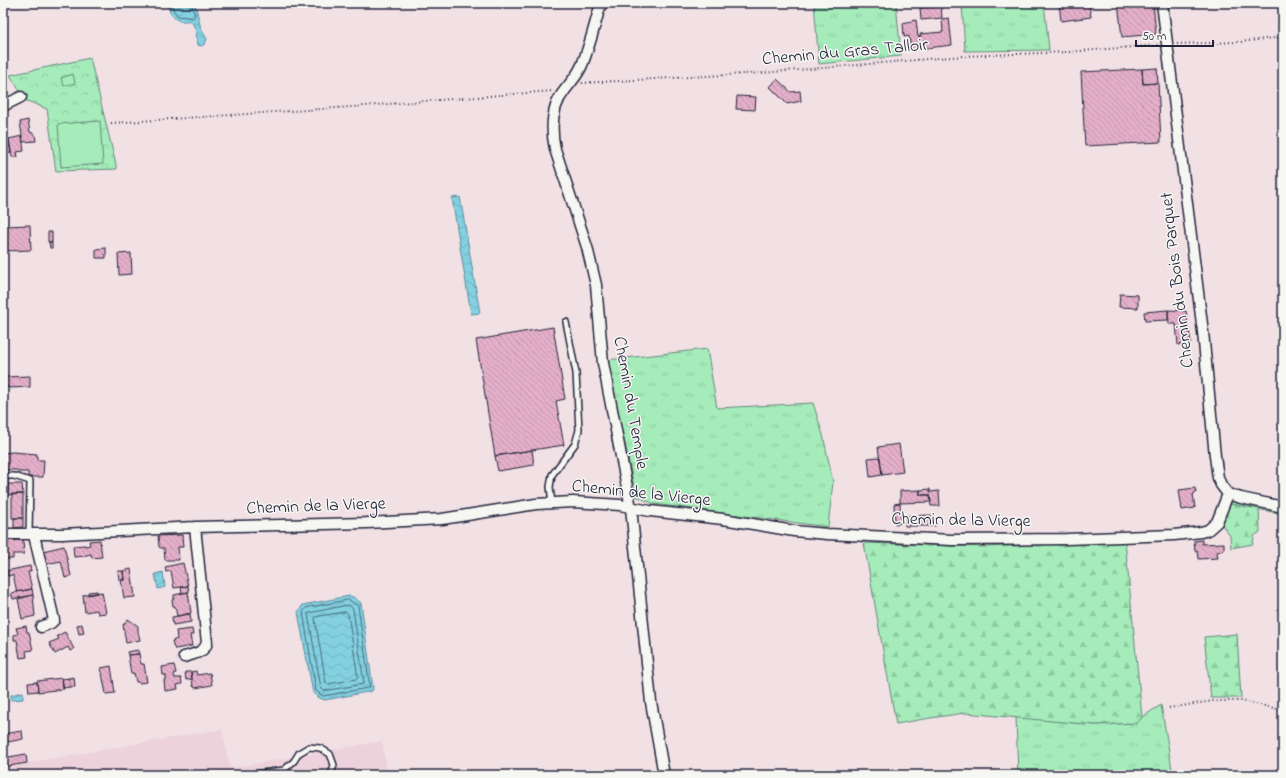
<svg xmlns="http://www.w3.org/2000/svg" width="1286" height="778" font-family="'Indie Flower',sans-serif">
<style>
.built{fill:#edd2dc}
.grass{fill:url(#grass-tufts);stroke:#64877a}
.forest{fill:url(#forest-firs);stroke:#64877a}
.park{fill:url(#park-crowns);stroke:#64877a}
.pitch{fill:#a5ecba;stroke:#64877a}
.water{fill:url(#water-waves);stroke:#5c8b9e}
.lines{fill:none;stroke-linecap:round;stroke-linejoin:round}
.shore{stroke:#49687d;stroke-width:1}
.building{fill:url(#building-back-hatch);stroke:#22223b}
.lane-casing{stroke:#22223b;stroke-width:8}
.street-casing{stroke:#22223b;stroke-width:13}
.path{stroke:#22223b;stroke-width:2;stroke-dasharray:1 3;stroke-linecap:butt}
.lane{stroke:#f6f6f2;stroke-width:5}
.street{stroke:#f6f6f2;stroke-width:10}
.labels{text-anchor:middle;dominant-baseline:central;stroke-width:3;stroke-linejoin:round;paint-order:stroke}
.street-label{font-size:18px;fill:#22223b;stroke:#f6f6f2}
</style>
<defs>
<pattern id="grass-tufts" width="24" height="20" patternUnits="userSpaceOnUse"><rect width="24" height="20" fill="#a5ecba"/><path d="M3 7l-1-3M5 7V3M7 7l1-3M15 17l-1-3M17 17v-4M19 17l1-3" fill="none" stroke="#8ecaa1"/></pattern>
<pattern id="forest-firs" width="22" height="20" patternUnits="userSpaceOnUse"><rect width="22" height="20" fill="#a5ecba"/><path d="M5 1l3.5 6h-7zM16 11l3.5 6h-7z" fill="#8ecaa1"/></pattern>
<pattern id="park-crowns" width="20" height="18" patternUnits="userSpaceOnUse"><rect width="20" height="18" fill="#a5ecba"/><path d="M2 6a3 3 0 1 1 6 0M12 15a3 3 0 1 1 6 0" fill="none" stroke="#8ecaa1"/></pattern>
<pattern id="water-waves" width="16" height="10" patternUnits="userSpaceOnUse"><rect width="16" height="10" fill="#83d1e0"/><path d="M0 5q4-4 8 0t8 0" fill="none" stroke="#71b3c1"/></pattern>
<pattern id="building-back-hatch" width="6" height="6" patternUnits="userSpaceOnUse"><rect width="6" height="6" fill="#e4afc8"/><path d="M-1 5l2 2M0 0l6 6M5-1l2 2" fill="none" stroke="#c396ad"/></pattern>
</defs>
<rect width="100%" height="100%" fill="#f1e1e5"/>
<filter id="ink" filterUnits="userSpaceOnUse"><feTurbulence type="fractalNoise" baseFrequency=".025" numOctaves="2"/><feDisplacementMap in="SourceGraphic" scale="8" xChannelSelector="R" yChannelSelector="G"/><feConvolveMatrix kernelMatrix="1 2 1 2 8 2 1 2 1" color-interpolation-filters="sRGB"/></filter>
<g filter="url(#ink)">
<path class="built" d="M222,729L230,768L382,741L388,775H3V767Z"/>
<path class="grass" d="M814,3H896L901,56L819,64Z
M962,3H1044L1049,50L965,51Z
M707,349L717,408L813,403L823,435L833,482L828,527L654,504L636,496L607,360Z
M1237,494L1283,504V514L1230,504Z
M1161,705L1173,775H1018L1016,717L1095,725L1137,723L1142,717Z"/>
<path class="forest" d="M1230,504L1259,509L1260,532L1254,536L1253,544L1231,548L1230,536L1221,523Z
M1125,541L1142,717L1137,723L1095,725L965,713L930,718L896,724L864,543L984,547Z
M1237,634L1241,698H1211L1204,637Z"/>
<path class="park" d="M90,58L117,169L56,171L47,109L25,100L10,75Z"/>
<path class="pitch" d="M73,74L75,83L64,86L61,78Z
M100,121L103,164L61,167L58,124Z"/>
<path class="water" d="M167,3H195L201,29L207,39L205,44L201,46L198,45C196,36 197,27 190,21C187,20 184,22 180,21C172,19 169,10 167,3Z
M460,197L480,313L471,314L452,198Z
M163,572L165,587L158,589L155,574Z
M349,596L353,597L361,603L373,688L372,691L325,700L317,697L313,693L298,612L303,605Z
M23,692V699L11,700V695Z"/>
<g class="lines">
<path class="shore" d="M171,3L174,11L178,16L193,18L195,15L191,3
M349,600L358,606L370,687L368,688L323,696L316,691L303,612L306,608Z
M349,605L353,609L364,683L363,684L324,691L321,688L308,614L310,613Z
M346,612L348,614L358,678L356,679L328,684L326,683L315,619L316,617Z"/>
</g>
<path class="building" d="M1059,3H1094L1089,4L1091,17L1061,21Z
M1118,3H1153L1156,34L1122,37Z
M941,6L942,18L921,20L920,8Z
M949,18L952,45L911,50L909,36L904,37L903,23L916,20L918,37L921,36L920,34L943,32L942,19Z
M1157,68L1158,83L1143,84L1142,69Z
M1142,69L1143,84L1158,83L1161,142L1085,146L1081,72Z
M777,79L791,92L800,91L801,101L787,104L770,87Z
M737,96L756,97L755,110L736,109Z
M28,120L30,132L35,134L36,141L23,142L20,122Z
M22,136L24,151L17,152L18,157H12L9,139Z
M8,138L11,153L3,154V139Z
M30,225L31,250L5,251L4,226Z
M48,232H52V242H48Z
M49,242H52V248H50Z
M106,248V258H96V249Z
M131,253L132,274L119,275L118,254Z
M1120,294L1138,295V308L1119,307Z
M1168,310L1186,311L1191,343L1178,345L1176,324H1169Z
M1168,310V320L1145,321L1144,312Z
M553,327L565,399L556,401L564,445L495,456L476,340Z
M30,376V387L9,388V387H3V377Z
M899,444L903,472L882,475L878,447Z
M532,450L534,465L498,471L495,456Z
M13,452L37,454V460H44L43,477H28V472H18L17,470H3V453Z
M880,457L882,475L870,477L868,458Z
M3,479H8V487L3,488Z
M8,484H22L23,494L8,495Z
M1195,488L1196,493L1193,494L1195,508L1182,510L1179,490Z
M930,489V492L939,491L940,506H931L930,495H920V490Z
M920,490V495H930L931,502L900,503V491Z
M12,494H23V518H12Z
M900,503L901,523L895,524L894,504Z
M931,515L932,519L935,518L936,526H905V516Z
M14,518H23V527L14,528Z
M182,535L183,547H178L179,560H165L164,548H161L159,547L158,536Z
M23,540L24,554H13V559H3V541Z
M100,540L102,557L92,558L91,554L86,555V556L74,557L73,546L85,545V546L90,545L89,541Z
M1202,540V544L1224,543V550L1217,552L1218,558L1198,559L1197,550L1195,551L1194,541Z
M64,546L71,576L65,578L61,561L46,564L43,551Z
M183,563L188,586L174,588L171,571L166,572L165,567Z
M30,566L31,571L28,572L32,589L17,592L13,575L8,576L6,571Z
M131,569L135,597L124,598L121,580H124L123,571Z
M118,571H123L124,580H119Z
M188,586L189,592L182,593L181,587Z
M32,589L33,595L13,599L11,593Z
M97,591L98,593L88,595V592Z
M102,592L106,613L98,614L97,610L85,612L83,595Z
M188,592L191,613L177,616L175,606H173L172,600L174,599V595Z
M33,595L35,616L22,619L18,599Z
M190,614L191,622L173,625L172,617Z
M128,619L138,626V632L140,640L126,643L123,625Z
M82,624L84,633L79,634L77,625Z
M26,626L27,632H29L33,650L26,651L27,657L20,658L17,640H14V635L18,634L16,628Z
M192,629L193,635H190L192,646L175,649L174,648L172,641L177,639L176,631Z
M65,632L74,649L70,651L68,647L55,654L49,643L59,639L57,636Z
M138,650L139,654L128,655L127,652Z
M139,654L141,664H144L147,682L139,683V682H136L134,673L131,674L128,655Z
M174,665L176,673L174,674L175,678H181L182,684L177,685L178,689L165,691L164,680L166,679V675H163L162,667Z
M111,666L115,693L106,694L101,668Z
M196,671L197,675L210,673L212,685L195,688L193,686L191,672Z
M185,672H191L192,679L186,680Z
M74,677L75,687H70L69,678Z
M62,678L64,689L38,692L37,681Z
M69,678L70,687L63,688L62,679Z
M37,682L38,691L29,692L28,683Z
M22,731L23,739L3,743V734Z
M26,754L27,763L3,767V758Z"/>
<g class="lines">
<defs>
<path id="lane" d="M3,476H14L30,481L29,535
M552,503L550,487L552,475L575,444L579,430L576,373L566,322
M248,775L284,770L294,761L299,753L309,747L320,748L330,754L334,765L331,775"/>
<path id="street" d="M601,3C595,24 590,45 582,65C578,75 571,82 565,90C551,107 551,130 555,149L587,247L596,285L603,363L631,508L651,702L664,775
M1162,3L1203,332L1215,456L1218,478L1221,485L1228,494L1241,498L1283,507
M3,106L21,97
M3,534H62L195,527L367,523L442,519L536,504L573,502L620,505L650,511L723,519L794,531L827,534L952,540L1067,539L1174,535L1201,532L1208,530L1217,522L1228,494
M34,535L54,620L51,623L41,627
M184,657C193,654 204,653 207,643L195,527"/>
</defs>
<use href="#lane" class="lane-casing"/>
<use href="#street" class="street-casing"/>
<path class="path" d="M1177,44L1240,42L1283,37
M582,83L762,73L963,56L1068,52L1158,45
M111,123L351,107L552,91
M1169,708L1213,701H1242L1283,710"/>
<use href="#lane" class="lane"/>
<use href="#street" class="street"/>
</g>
</g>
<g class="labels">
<g class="street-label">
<text transform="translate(845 53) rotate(-5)">Chemin du Gras Talloir</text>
<text transform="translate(1178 280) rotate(-97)">Chemin du Bois Parquet</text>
<text transform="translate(630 403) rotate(80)">Chemin du Temple</text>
<text transform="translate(641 494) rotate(6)">Chemin de la Vierge</text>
<text transform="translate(316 507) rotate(-2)">Chemin de la Vierge</text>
<text transform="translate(961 521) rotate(1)">Chemin de la Vierge</text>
</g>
</g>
<rect width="1286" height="778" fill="none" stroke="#f6f6f2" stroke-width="16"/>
<rect x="8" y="8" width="1270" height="762" fill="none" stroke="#22223b" stroke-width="1.5" filter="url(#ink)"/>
<path d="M1136 40v6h77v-6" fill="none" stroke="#22223b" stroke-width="2"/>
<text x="1142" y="40" font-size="12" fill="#22223b" stroke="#f6f6f2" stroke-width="3" paint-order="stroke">50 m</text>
</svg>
